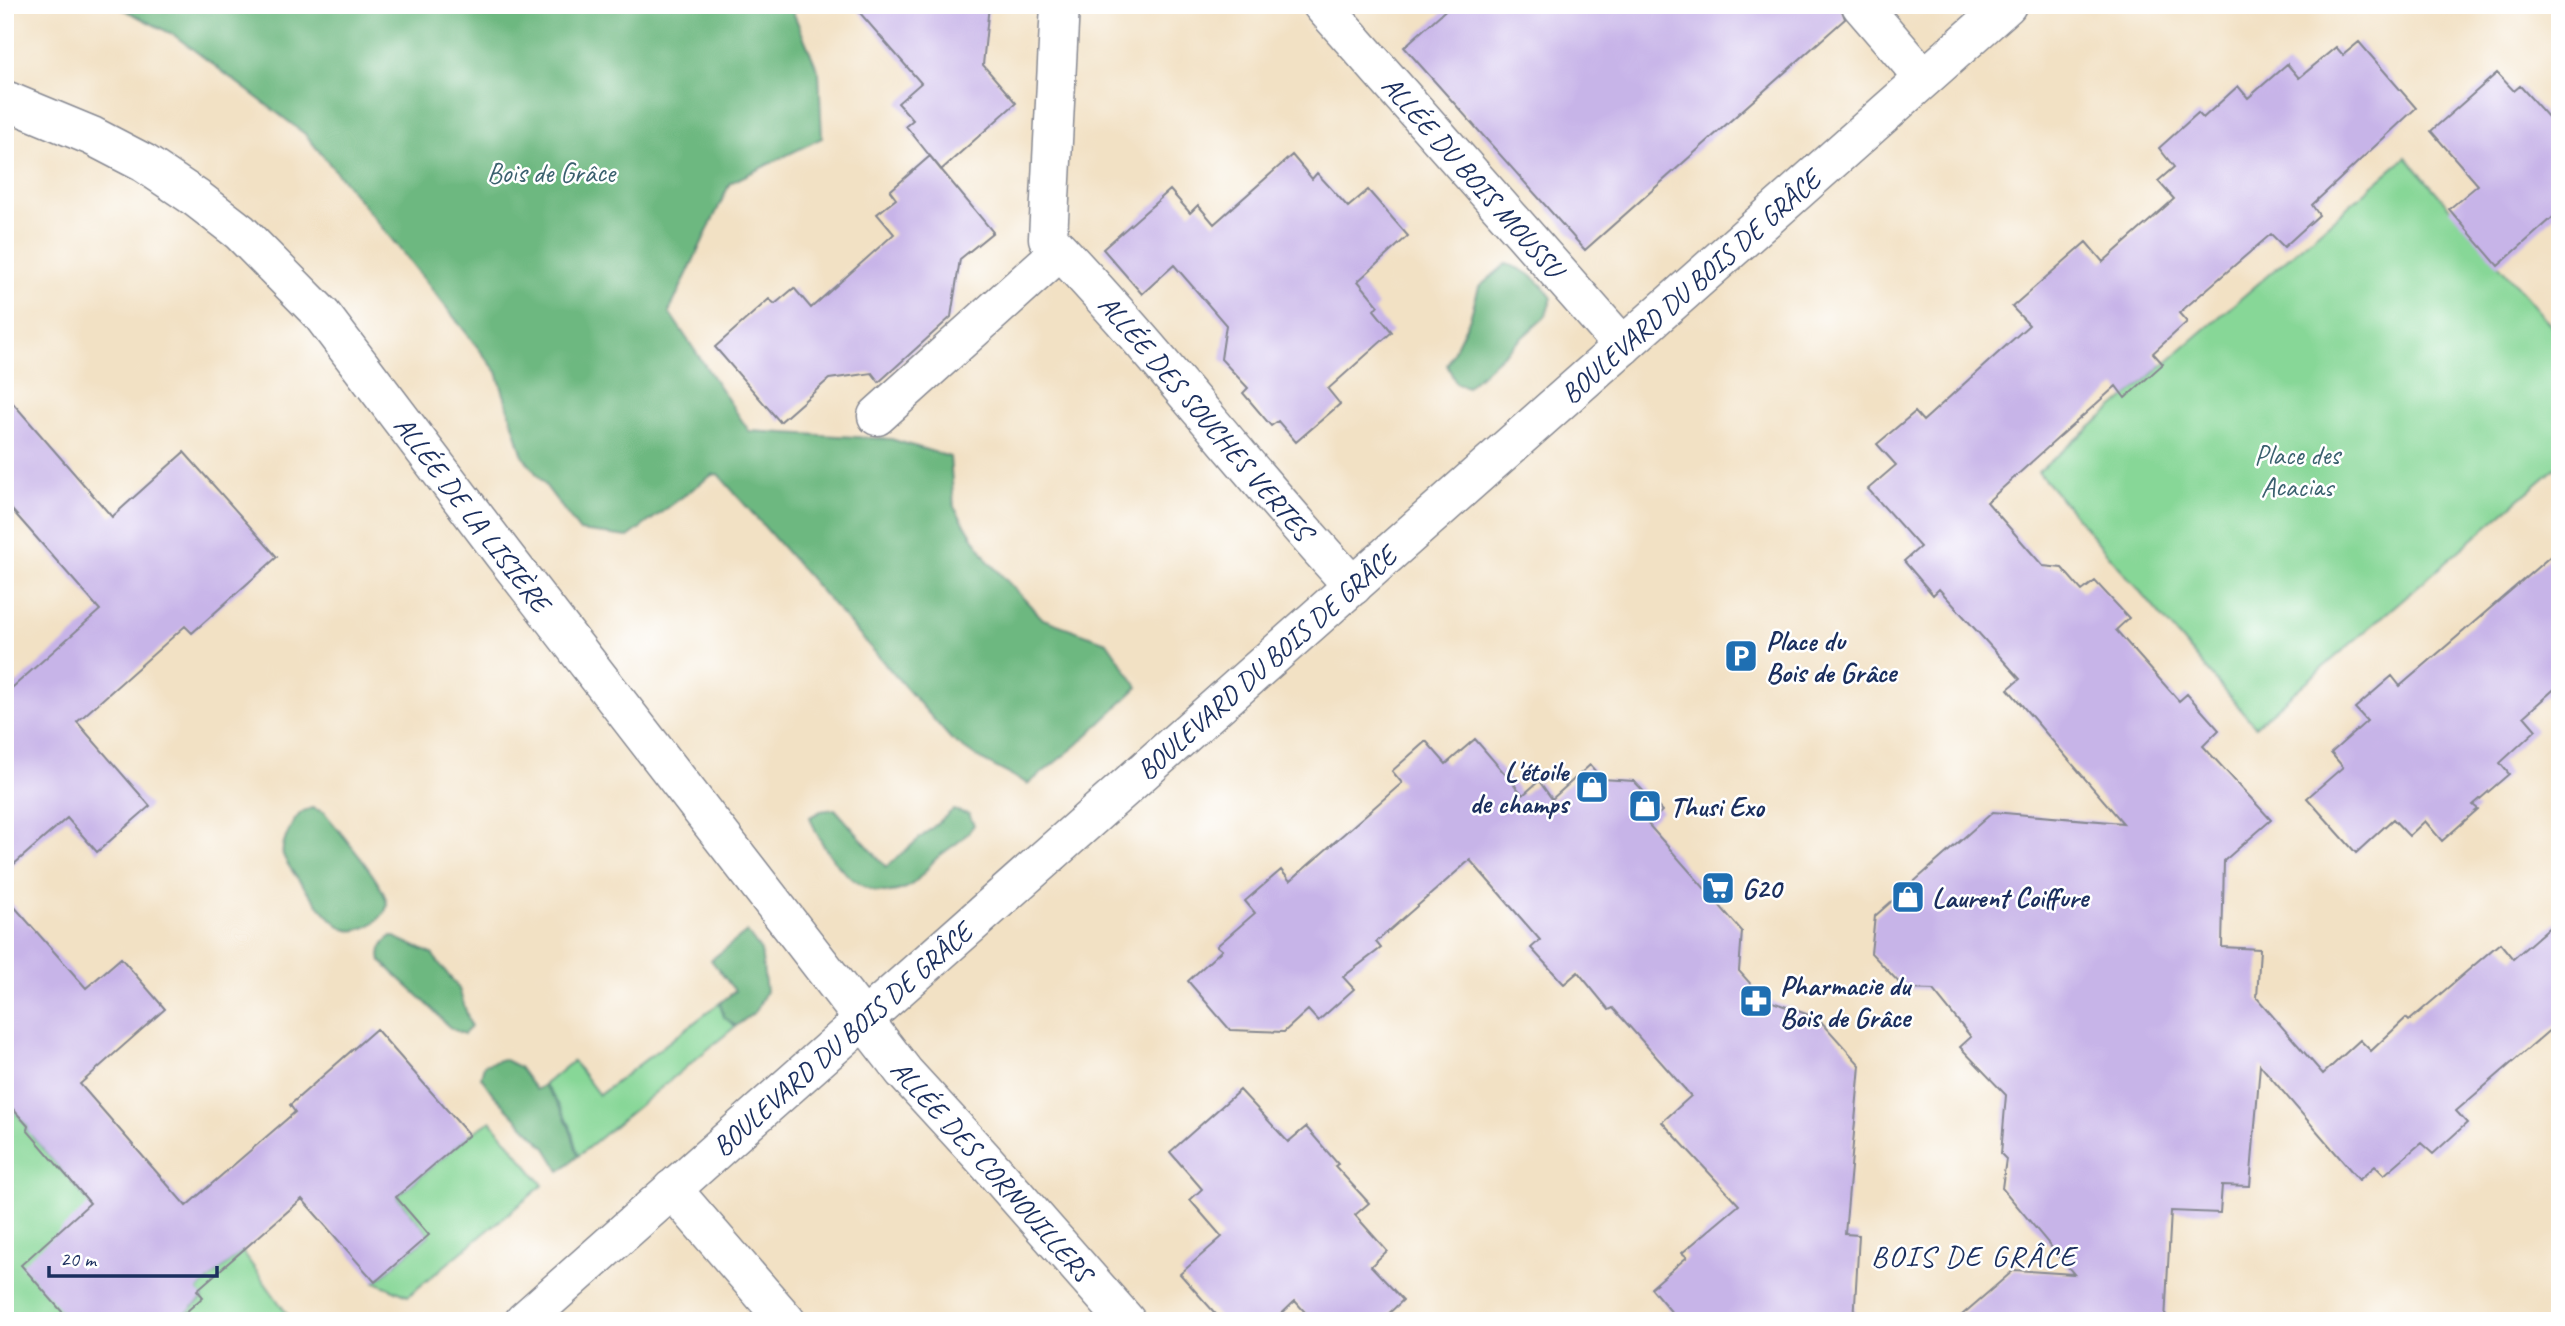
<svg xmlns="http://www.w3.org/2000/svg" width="2565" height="1326" font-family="Caveat,sans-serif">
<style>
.green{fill:#87d797;stroke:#51837a;stroke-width:2}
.forest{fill:#6db880;stroke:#44746f;stroke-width:2}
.building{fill:#c7b4e8}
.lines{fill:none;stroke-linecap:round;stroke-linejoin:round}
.minor-casing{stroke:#868891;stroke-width:41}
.minor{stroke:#fff;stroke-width:38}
.labels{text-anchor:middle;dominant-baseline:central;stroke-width:5;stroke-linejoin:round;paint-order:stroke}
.park-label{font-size:28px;fill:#3b616f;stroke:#fff}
.street-label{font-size:28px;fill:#1b2f5e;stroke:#fff}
.poi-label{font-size:28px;font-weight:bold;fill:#1b2f5e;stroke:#fff;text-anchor:start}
.neighbourhood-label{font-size:30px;letter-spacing:2px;fill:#1b2f5e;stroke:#fff}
</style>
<rect width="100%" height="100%" fill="#fff"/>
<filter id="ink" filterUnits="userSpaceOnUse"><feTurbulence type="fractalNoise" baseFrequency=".0143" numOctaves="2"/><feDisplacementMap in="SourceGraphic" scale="14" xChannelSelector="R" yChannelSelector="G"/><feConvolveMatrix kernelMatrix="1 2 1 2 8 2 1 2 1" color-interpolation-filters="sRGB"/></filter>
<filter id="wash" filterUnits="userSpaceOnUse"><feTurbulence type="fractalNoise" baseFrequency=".00686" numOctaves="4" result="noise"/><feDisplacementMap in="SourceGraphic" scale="28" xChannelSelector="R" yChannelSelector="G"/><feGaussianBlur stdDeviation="1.57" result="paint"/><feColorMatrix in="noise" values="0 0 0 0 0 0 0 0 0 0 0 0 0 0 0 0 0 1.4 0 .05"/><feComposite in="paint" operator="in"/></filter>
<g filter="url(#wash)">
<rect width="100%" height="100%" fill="#f2e1c4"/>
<path class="green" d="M2406,157L2560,336V464L2255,726L2038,472Z
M720,1003C721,1013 727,1021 736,1026L578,1156L570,1125L544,1085L573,1061L599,1095Z
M5,1100L28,1126L27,1130L90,1203L70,1321H8L6,1318Z
M491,1121L543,1185L408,1296L375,1282L429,1235L396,1197L469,1135Z
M242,1251L292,1321H176L203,1298L197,1290Z"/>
<path class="forest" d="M115,5H790L819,73L822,138L730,183L669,312L749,431L891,439L950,457L954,507L988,561L1043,619L1107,642L1138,687L1077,745L1028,784L978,758L951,739L718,474L712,475L628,537L580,531L523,456L497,372L412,264L305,134L174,35Z
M1506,264C1527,270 1540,280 1552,298L1545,317L1467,387L1456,383L1447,365L1470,318L1479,287Z
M312,808L324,812C337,829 387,886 387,905C387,911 380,918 375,922C367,928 354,933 345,929C330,923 289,870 283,855C280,845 294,818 302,812C305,810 309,809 312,808Z
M835,809L886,867L953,810L969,814L974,825C962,842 954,844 938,857C927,866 922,879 908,887C862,909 823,854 810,817L821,811Z
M747,932L761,951L766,991L756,1011L736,1026L724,1017L720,1003L735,991L711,960Z
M392,936L432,954L459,989L471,1027L464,1034C442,1026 446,1021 430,1007C414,991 397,977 381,961C378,950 383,942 392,936Z
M503,1059L519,1067L536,1090L544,1085C563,1107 571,1128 578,1156L560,1171L546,1148L493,1094L481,1077L484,1065Z"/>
<g id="blocks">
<path class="building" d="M853,5H989L983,65L1016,103L941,170L906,126L913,120L898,103L921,83Z
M1451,5H1840L1845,19L1585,250L1404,47Z
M2359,42L2416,108L2312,205L2319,215L2284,247L2271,234L2179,313L2187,322L2153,353L2163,364L2125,398L2116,386L1987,502L2043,566L2062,568L2082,591L2095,581L2129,618L2116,630L2179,701L2187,694L2219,730L2203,746L2271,820L2224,861L2222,947L2260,949L2257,998L2323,1074L2360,1040L2371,1051L2406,1018L2409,1021L2500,943L2513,959L2560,918V1021L2456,1111L2467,1123L2433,1154L2421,1143L2384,1175L2375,1166L2359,1180L2260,1065L2250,1186L2222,1185L2220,1213L2171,1211L2165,1321H1955L2014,1270L2074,1274L2002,1188L2006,1159L2001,1154L2006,1095L1960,1047L1971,1037L1933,990L1905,989L1871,953L1875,916L1993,812L2123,823L2008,689L2020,679L1939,589L1933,595L1904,561L1920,547L1868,489L1896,465L1877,444L1915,412L1923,421L2029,325L2012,307L2086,242L2103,262L2174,199L2158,181L2174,167L2159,148L2198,113L2203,118L2238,86L2248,98L2287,64L2299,78L2336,47L2343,55Z
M2497,73L2514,91L2520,86L2560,130V211L2498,266L2449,209L2478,185L2431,131Z
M1292,155L1312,179L1317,173L1348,207L1368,190L1408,236L1358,281L1378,305L1374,310L1392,332L1328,389L1340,404L1296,442L1278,421L1271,426L1243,393L1248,388L1221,359L1226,325L1174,265L1142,294L1103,249L1170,190L1190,213L1198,205L1214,224Z
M930,156L993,232L960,259L951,317L879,382L872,373L829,379L780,422L715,347L769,299L775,304L794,288L811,308L894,234L877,214L896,199L890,191Z
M5,394L112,517L184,452L277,557L192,633L185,626L77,722L150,806L97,852L67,818L5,872V694L100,610L5,502Z
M2560,548V684L2524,716L2536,730L2500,763L2509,774L2473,805L2478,809L2442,841L2425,821L2409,836L2393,819L2356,853L2307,798L2343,767L2331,753L2367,721L2355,708L2392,676L2400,686Z
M1475,739L1523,795L1539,781L1552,799L1590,765L1602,779L1634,781L1662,811L1648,824L1742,931L1739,971L1764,999L1818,1018L1860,1065L1845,1234L1859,1235L1854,1321L1816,1317L1812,1321H1679L1651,1288L1687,1257L1682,1253L1739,1205L1662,1122L1691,1096L1613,1008L1609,1010L1578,972L1564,984L1531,948L1540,940L1470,860L1376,942L1381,948L1343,977L1354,989L1318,1021L1308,1010L1284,1032L1230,1030L1188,981L1222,950L1217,946L1255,913L1245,901L1281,870L1290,881L1402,783L1392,771L1426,741L1446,764Z
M5,896L86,988L121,958L165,1009L80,1084L186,1206L295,1112L290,1105L376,1029L469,1135L396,1197L429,1235L375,1282L302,1199L197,1290L203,1297L176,1321H70L21,1265L90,1203L27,1130L28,1126L5,1100Z
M1240,1090L1288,1142L1306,1127L1338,1164L1335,1166L1369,1203L1355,1215L1387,1251L1371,1266L1403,1300L1381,1321H1313L1295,1301L1274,1321H1222L1180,1274L1222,1237L1190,1200L1202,1189L1170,1152Z"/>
</g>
</g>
<g filter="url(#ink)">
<use href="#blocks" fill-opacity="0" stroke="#868891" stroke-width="2"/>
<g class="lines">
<defs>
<g id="minor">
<path id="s1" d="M1060,5L1048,238C1155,349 1248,473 1353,586"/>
<path id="s2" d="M1322,5L1623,346"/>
<path d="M1861,5L1924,78"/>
<path id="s3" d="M5,100L92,136L144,163L196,198L240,232L322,315L503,554L904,1072L982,1157L1126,1321"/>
<path d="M877,416L1060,251"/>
<path d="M672,1189L786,1321"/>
<path id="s4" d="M524,1321L2007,5"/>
</g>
</defs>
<use href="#minor" class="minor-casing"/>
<use href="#minor" class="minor"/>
</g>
</g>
<defs>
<symbol id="parking-square" viewBox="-11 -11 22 22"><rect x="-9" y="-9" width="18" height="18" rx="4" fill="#1f6fb2" stroke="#fff"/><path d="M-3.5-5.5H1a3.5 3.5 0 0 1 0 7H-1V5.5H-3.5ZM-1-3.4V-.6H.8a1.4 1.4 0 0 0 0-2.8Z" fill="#fff"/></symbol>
<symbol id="shop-square" viewBox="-11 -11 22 22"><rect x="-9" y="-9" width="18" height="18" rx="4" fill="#1f6fb2" stroke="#fff"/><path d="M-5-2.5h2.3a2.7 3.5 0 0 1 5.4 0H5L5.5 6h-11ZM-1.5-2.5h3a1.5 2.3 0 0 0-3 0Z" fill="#fff"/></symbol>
<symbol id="supermarket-square" viewBox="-11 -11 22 22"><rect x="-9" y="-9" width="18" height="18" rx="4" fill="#1f6fb2" stroke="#fff"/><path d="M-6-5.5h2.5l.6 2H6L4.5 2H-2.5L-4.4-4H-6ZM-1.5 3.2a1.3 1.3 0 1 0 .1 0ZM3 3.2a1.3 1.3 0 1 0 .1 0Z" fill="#fff"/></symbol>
<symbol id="pharmacy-square" viewBox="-11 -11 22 22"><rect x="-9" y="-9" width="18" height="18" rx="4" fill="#1f6fb2" stroke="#fff"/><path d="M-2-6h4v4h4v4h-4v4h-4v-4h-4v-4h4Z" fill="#fff"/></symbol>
</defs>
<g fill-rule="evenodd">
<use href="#parking-square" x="1722" y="637" width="38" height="38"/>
<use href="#shop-square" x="1573" y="768" width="38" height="38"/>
<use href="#shop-square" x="1626" y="787" width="38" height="38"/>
<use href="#supermarket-square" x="1699" y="869" width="38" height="38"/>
<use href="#shop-square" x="1889" y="878" width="38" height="38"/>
<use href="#pharmacy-square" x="1737" y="982" width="38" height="38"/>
</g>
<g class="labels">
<g class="park-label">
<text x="551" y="172">Bois de Grâce</text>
<text x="2297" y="454">Place des<tspan x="2297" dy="32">Acacias</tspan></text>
</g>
<g class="street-label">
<text stroke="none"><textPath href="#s2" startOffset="228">ALLÉE DU BOIS MOUSSU</textPath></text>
<text stroke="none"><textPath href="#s4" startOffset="1559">BOULEVARD DU BOIS DE GRÂCE</textPath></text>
<text stroke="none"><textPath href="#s1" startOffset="472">ALLÉE DES SOUCHES VERTES</textPath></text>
<text stroke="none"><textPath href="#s3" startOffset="637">ALLÉE DE LA LISIÈRE</textPath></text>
<text stroke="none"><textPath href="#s4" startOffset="992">BOULEVARD DU BOIS DE GRÂCE</textPath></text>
<text stroke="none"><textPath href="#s4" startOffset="425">BOULEVARD DU BOIS DE GRÂCE</textPath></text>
<text stroke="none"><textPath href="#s3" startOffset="1475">ALLÉE DES CORNOUILLERS</textPath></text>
</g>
<g class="poi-label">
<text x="1766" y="640">Place du<tspan x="1766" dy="32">Bois de Grâce</tspan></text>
<text x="1568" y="771" text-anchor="end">L'étoile<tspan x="1568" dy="32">de champs</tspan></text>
<text x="1670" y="806">Thusi Exo</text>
<text x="1742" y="888">G20</text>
<text x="1932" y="897">Laurent Coiffure</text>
<text x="1780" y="985">Pharmacie du<tspan x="1780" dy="32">Bois de Grâce</tspan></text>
</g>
<g class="neighbourhood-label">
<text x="1974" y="1256">BOIS DE GRÂCE</text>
</g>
</g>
<rect width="2565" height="1326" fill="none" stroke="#fff" stroke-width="28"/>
<path d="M49 1266v10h168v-10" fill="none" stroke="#1b2f5e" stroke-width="3.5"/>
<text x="60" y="1266" font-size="21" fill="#1b2f5e" stroke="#ffffff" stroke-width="5" paint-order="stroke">20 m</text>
</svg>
